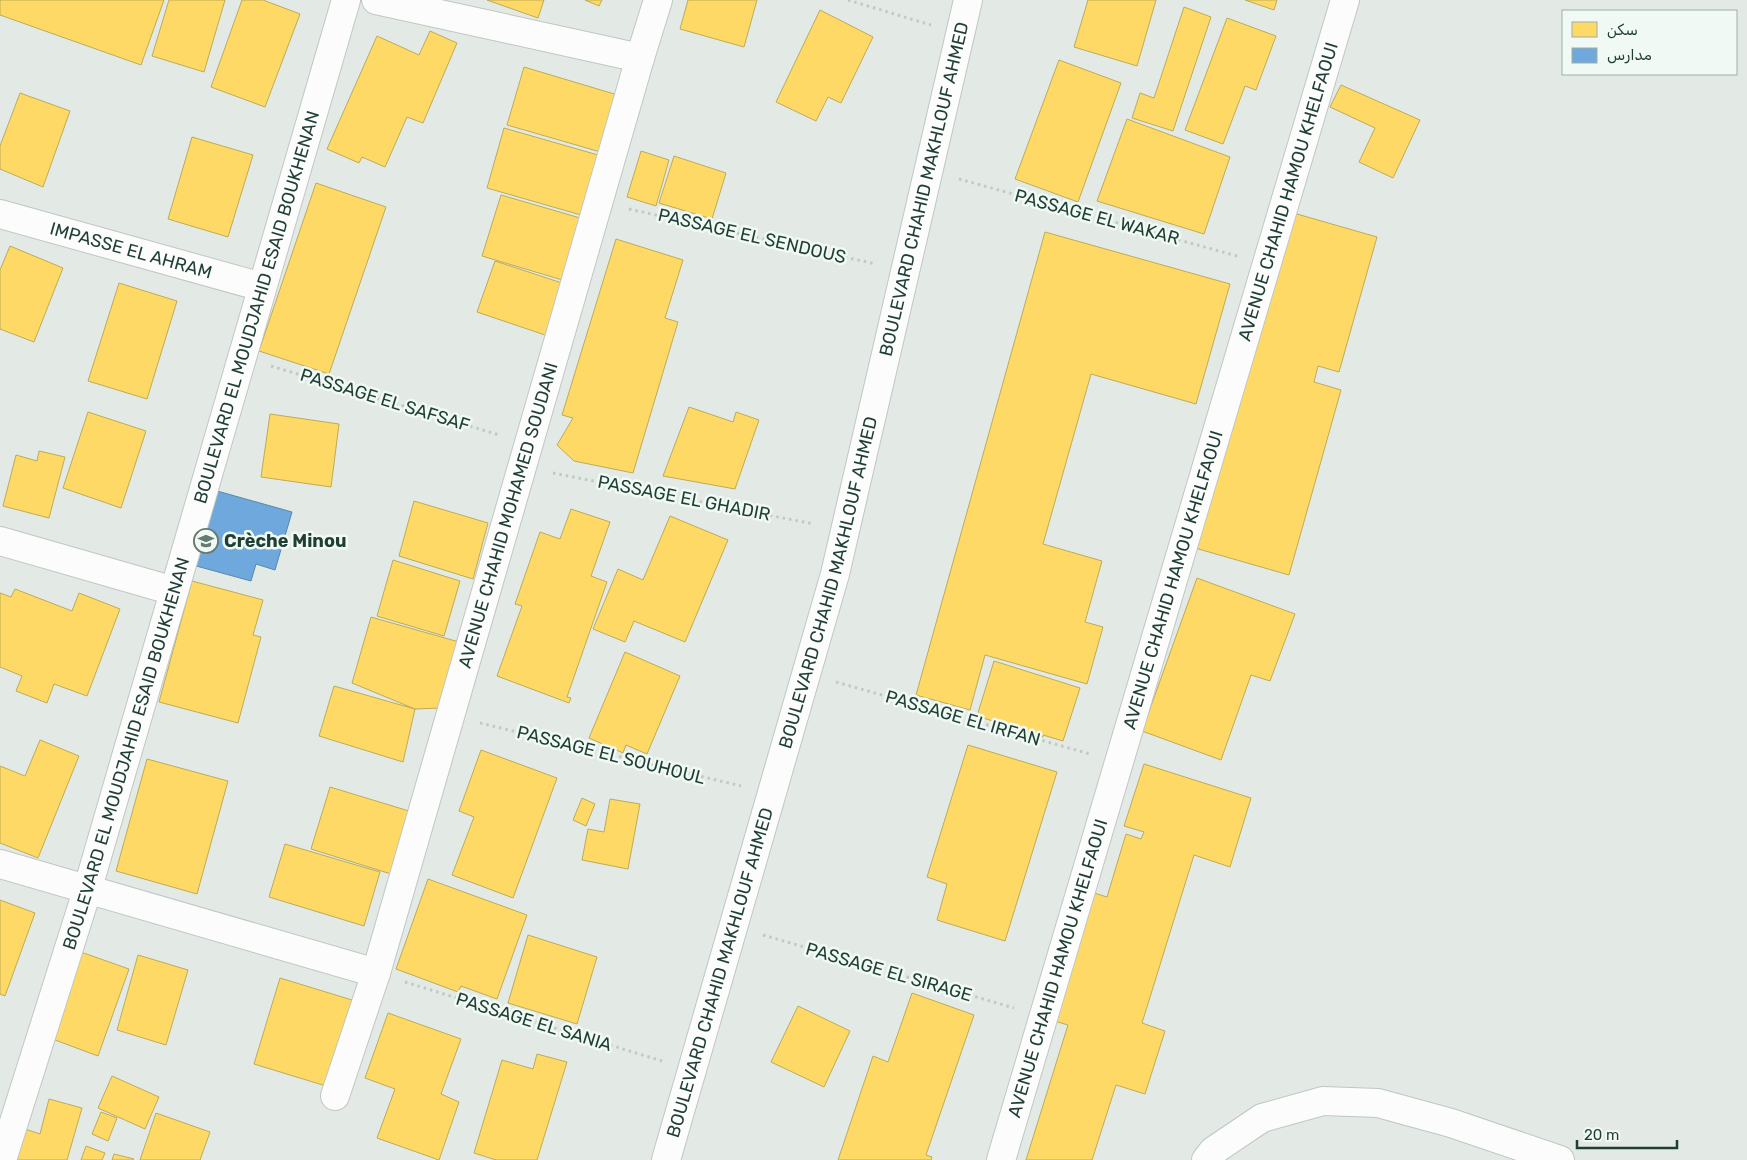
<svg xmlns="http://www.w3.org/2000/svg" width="1747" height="1160" font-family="Rubik,'Noto Sans Arabic',sans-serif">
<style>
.homes{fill:#ffd966;stroke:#bcab57}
.schools{fill:#6fa8dc;stroke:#5788aa}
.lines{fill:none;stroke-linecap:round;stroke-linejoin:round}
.minor-casing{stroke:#c0c7c3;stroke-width:30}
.secondary-casing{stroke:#bfc7c3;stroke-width:30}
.path{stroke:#c0cac5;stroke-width:3;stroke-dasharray:2.5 4;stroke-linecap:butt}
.minor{stroke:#fbfcfb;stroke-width:28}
.secondary{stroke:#fbfcfb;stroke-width:28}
.labels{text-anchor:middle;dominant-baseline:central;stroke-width:5;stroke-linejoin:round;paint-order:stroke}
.street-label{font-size:18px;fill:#1f3f34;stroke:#f1f9f5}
.poi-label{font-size:18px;font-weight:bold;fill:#1f3f34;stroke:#f1f9f5;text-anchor:start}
</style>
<rect width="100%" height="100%" fill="#e3eae6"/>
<path class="homes" d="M0,0H164L141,65L0,15Z
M169,0H225L204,72L152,56Z
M242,0H263L300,14L265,107L211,87Z
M487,0H544L538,18Z
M585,0H602L599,6Z
M688,0H757L744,47L680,29Z
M1088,0H1156L1137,66L1074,47Z
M1245,0H1277L1274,10Z
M1184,7L1211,17L1173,131L1132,118L1140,93L1154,98Z
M820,10L873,37L841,103L828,97L816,121L776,102Z
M1227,18L1276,36L1256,90L1245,86L1223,144L1185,130Z
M430,31L457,43L423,123L407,117L385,167L362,157L359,163L327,149L377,36L419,55Z
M1059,60L1121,83L1078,202L1015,179Z
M524,67L621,96L604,153L507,125Z
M1341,85L1420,120L1393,178L1359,162L1375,128L1330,107Z
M20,93L70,111L43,187L0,169V146Z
M1127,119L1230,157L1204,234L1097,201Z
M504,128L605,157L588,217L487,188Z
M192,137L253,155L228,237L168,219Z
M641,151L669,160L656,206L627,197Z
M674,156L726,173L712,219L659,203Z
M316,183L386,207L329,374L259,351Z
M501,195L587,220L569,282L482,256Z
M1290,212L1377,237L1339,372L1318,366L1314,382L1341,390L1289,575L1195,548Z
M1045,232L1230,284L1196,404L1091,374L1043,544L1102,561L1085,622L1103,627L1087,684L985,655L970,710L916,695Z
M616,239L683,260L665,318L678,322L633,473L574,461L557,445L573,418L562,415Z
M10,246L63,268L34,342L0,329V270Z
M495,261L565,284L548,336L477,312Z
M119,283L177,301L147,399L88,381Z
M689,407L733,422L736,412L759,420L735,489L663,476Z
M88,412L146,431L121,508L63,488Z
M270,414L339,424L331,487L261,477Z
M39,451L65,457L49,518L3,506L16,455L37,461Z
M414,501L488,523L473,579L399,556Z
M571,509L610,522L591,576L607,582L567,697L571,698L569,703L497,676L522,606L515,604L540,532L560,539Z
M670,516L728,540L685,642L634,621L625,642L593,629L618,569L643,580Z
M393,560L460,581L444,636L377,616Z
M1197,578L1295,614L1270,681L1251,675L1221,760L1142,731Z
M192,581L263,600L253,635L261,637L238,723L159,702Z
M15,589L72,611L79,593L120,609L87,696L54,684L47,703L16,691L22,676L0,667V593L11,597Z
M371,617L459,642L440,708L415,709L352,683Z
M625,652L680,676L647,754L626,745L623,753L589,738Z
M994,661L1080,688L1063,741L1043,735V737L977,716Z
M334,686L415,709L403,762L319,736Z
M40,740L79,756L38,858L0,843V766L25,776Z
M968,745L1057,772L1005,941L937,920L947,884L927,877Z
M481,750L557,778L513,898L452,875L474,817L459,811Z
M147,759L228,781L197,894L116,871Z
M1144,764L1251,798L1230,867L1194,855L1142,1023L1165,1031L1145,1094L1116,1085L1092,1160H1026L1068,1025L1051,1020L1091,892L1107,897L1126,834L1141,839L1144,832L1124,826Z
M330,787L409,811L391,874L311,849Z
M582,798L595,804L586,826L573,820Z
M610,799L640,804L628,869L582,860L588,829L604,832Z
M285,844L380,872L364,926L269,897Z
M428,879L527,915L497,999L461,986L458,992L396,969Z
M0,900L35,913L5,996L0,994Z
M528,935L597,957L577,1024L508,1003Z
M78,951L129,969L98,1056L47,1037Z
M138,955L188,970L166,1045L117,1030Z
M280,978L352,1000L326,1086L254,1064Z
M912,993L974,1015L926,1155L932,1157L931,1160H838L873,1056L888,1062Z
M798,1006L850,1031L824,1087L771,1062Z
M388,1013L461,1039L441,1094L459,1102L439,1160L377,1138L395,1089L365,1078Z
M537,1054L567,1062L537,1160H496L474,1153L502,1060L533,1069Z
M112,1076L159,1097L145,1129L98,1108Z
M49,1099L82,1108L67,1160H7L16,1126L40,1134Z
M101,1112L117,1118L108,1141L92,1134Z
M156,1113L210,1132L200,1160H140Z
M86,1146L105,1153L102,1160H81Z
M114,1154L134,1159L133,1160H112Z"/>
<path class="schools" d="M210,489L292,512L275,570L256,564L251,581L189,564Z"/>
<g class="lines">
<defs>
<g id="minor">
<path d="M640,58L658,0"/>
<path id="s1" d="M0,214L262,287"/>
<path d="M0,541L174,591"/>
<path id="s2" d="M0,864L376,973L640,58L376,0"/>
<path d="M335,1096L376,973"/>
<path id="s3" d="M2,1160L87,891L346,0"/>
<path id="s4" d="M1001,1160L1345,0"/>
</g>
<g id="secondary">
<path id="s5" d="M666,1160L835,574L968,0"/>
<path d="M1206,1160L1213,1151L1262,1118L1323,1101L1378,1103L1451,1123L1560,1160"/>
</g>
</defs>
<use href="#minor" class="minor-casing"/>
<use href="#secondary" class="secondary-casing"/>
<path class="path" d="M848,0L931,25
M959,179L1237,256
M629,209L876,264
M271,366L499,435
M553,473L814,524
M836,682L1090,754
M480,723L741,786
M763,935L1014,1008
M405,982L662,1061"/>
<use href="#minor" class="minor"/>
<use href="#secondary" class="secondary"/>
</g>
<defs>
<symbol id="school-ring" viewBox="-11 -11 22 22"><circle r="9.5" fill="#f1f9f5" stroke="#647b72" stroke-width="1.5"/><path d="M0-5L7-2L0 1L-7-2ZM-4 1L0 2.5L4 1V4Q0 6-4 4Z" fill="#647b72"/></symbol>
</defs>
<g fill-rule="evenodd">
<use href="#school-ring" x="192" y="527" width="28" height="28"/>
</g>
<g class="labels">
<g class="street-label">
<text stroke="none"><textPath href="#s5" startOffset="1005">BOULEVARD CHAHID MAKHLOUF AHMED</textPath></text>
<text stroke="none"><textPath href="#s4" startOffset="1010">AVENUE CHAHID HAMOU KHELFAOUI</textPath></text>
<text transform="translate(1097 217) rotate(15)">PASSAGE EL WAKAR</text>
<text transform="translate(752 236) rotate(13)">PASSAGE EL SENDOUS</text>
<text stroke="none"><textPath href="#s1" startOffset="136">IMPASSE EL AHRAM</textPath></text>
<text stroke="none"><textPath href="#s3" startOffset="890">BOULEVARD EL MOUDJAHID ESAID BOUKHENAN</textPath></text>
<text transform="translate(385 400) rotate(17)">PASSAGE EL SAFSAF</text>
<text transform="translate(684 498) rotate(11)">PASSAGE EL GHADIR</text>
<text stroke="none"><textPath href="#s2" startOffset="868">AVENUE CHAHID MOHAMED SOUDANI</textPath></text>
<text stroke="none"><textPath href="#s4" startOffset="605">AVENUE CHAHID HAMOU KHELFAOUI</textPath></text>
<text stroke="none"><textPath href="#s5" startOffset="600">BOULEVARD CHAHID MAKHLOUF AHMED</textPath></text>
<text transform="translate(963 718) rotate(16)">PASSAGE EL IRFAN</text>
<text stroke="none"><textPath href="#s3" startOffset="425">BOULEVARD EL MOUDJAHID ESAID BOUKHENAN</textPath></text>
<text transform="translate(611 755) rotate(14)">PASSAGE EL SOUHOUL</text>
<text stroke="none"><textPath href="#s4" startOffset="200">AVENUE CHAHID HAMOU KHELFAOUI</textPath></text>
<text transform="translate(889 972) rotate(16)">PASSAGE EL SIRAGE</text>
<text stroke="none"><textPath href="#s5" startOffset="195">BOULEVARD CHAHID MAKHLOUF AHMED</textPath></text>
<text transform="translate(534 1022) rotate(17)">PASSAGE EL SANIA</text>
</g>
<g class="poi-label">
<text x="224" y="541">Crèche Minou</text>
</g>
</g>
<rect x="1562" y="10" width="175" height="65" fill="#f1f9f5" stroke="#9dafa8"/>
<rect x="1572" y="22" width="25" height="15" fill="#ffd966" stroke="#9dafa8"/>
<text x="1607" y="35" font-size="15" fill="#1f3f34">سكن</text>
<rect x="1572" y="48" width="25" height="15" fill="#6fa8dc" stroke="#9dafa8"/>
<text x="1607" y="60" font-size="15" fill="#1f3f34">مدارس</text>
<path d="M1577 1140v8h100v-8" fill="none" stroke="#1f3f34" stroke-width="2.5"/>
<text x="1584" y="1140" font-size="15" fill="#1f3f34" stroke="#f1f9f5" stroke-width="4" paint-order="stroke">20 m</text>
</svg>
